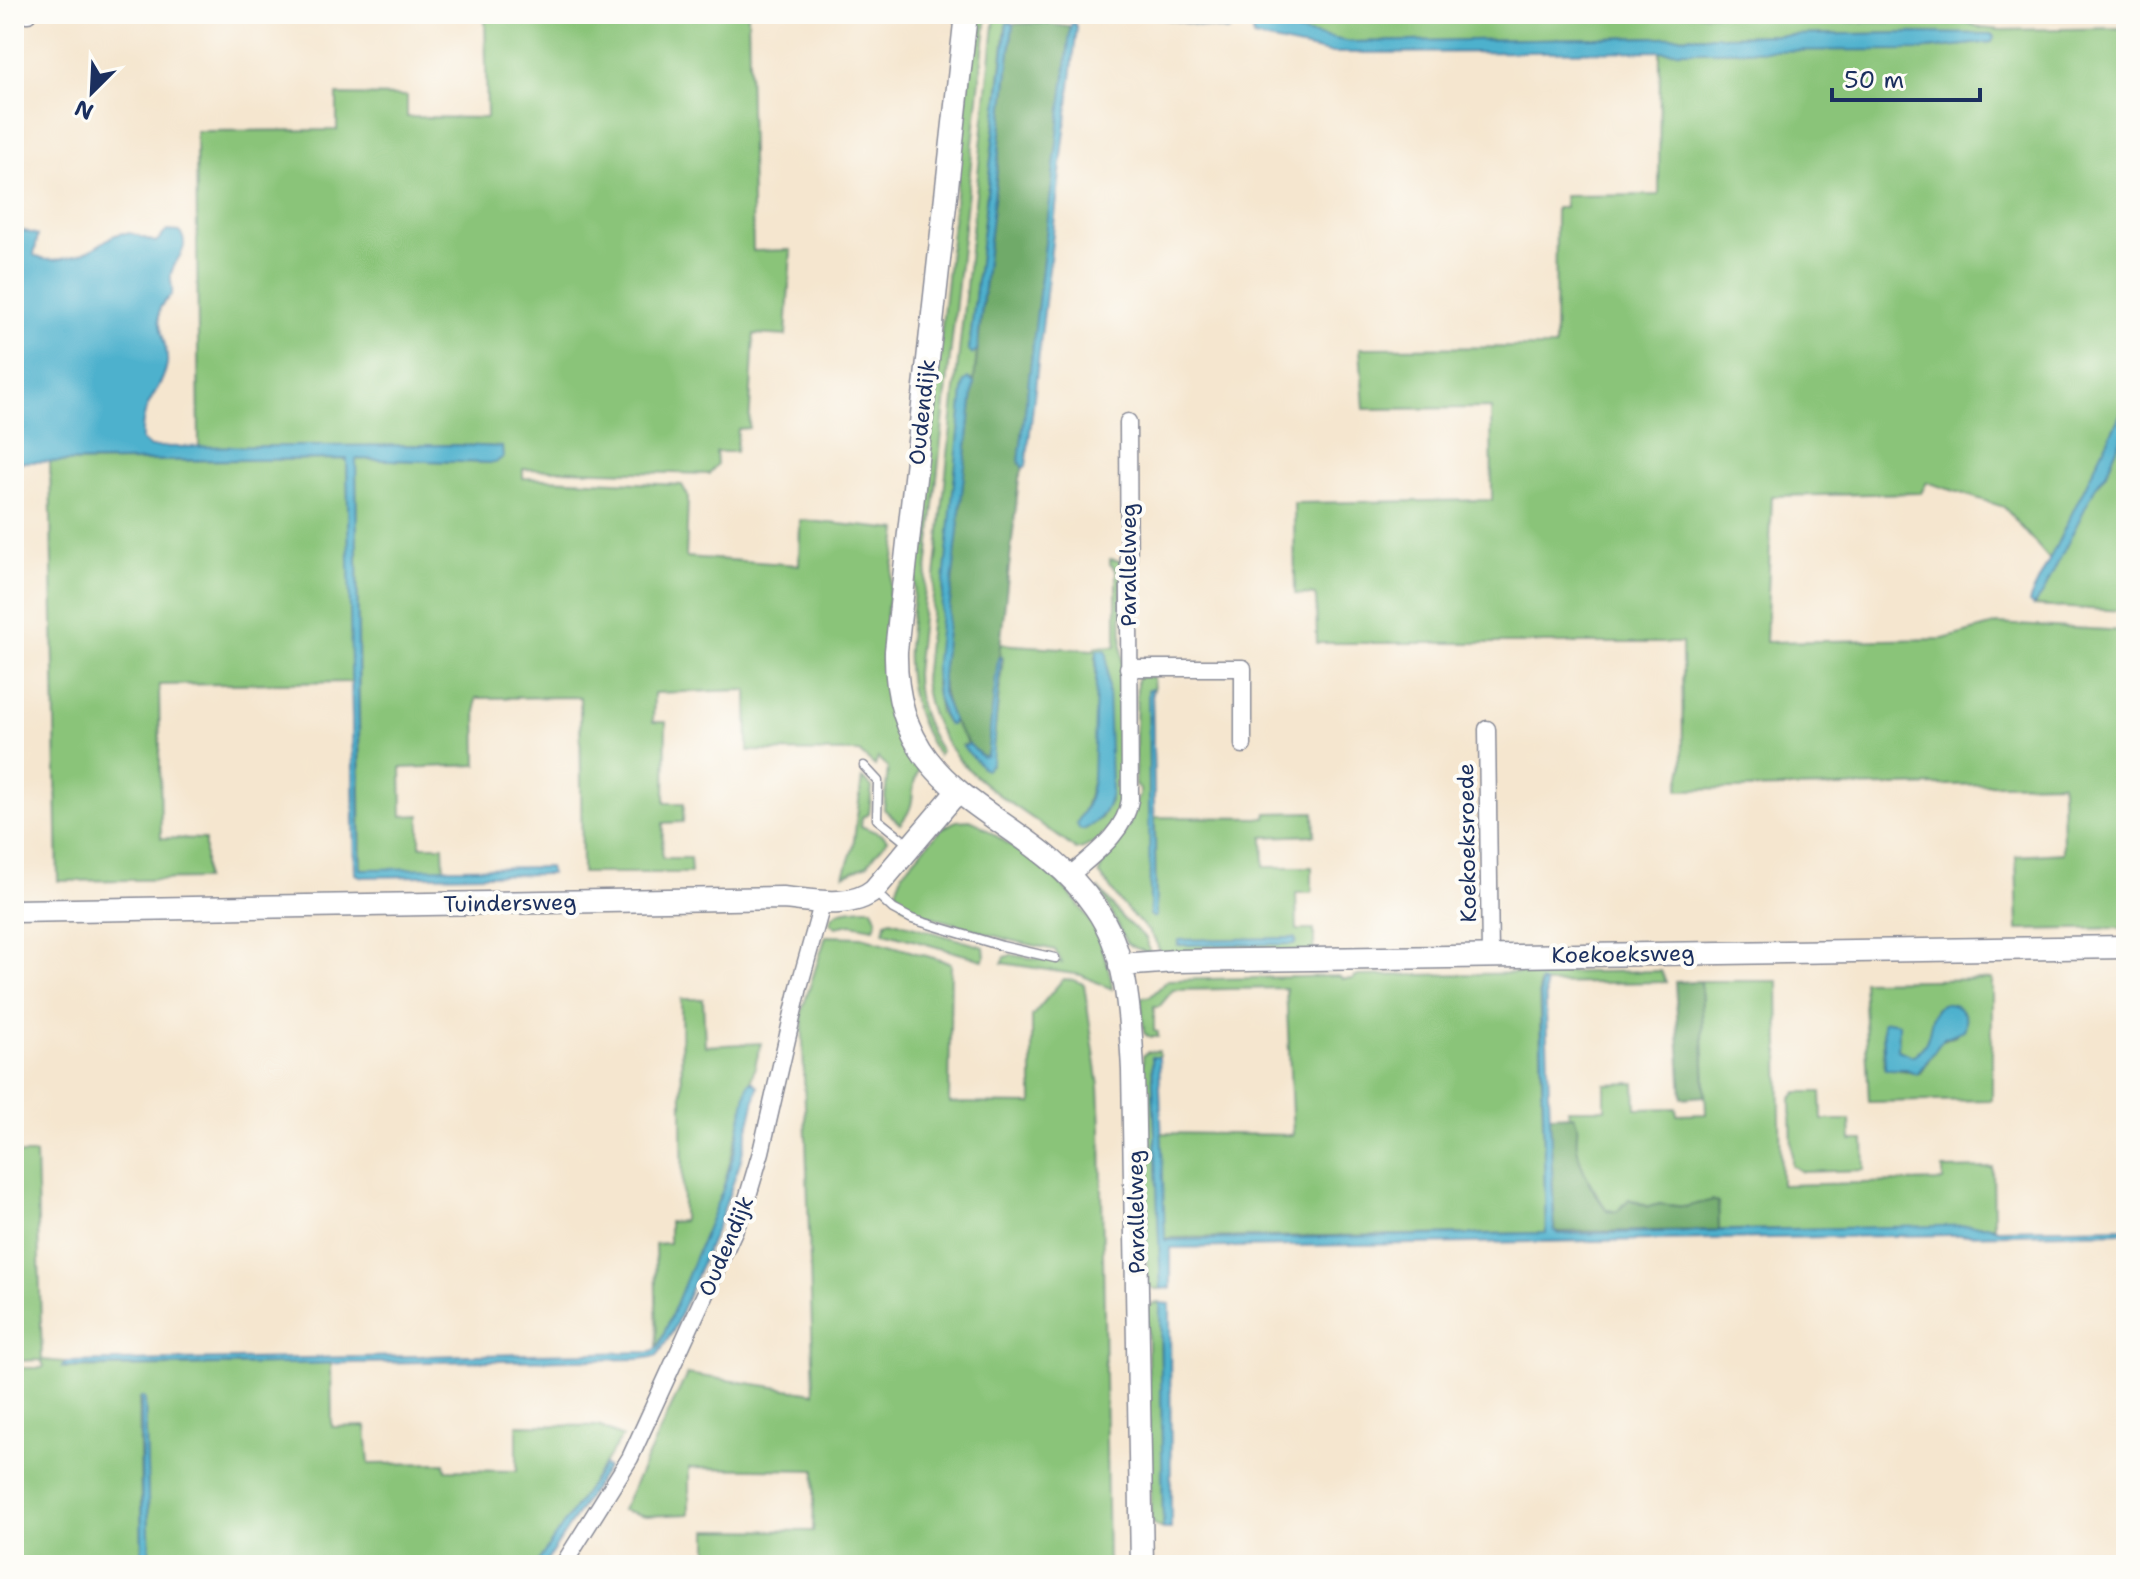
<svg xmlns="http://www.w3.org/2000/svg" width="2140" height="1579" font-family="'Shantell Sans',sans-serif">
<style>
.green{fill:#8ac479;stroke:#527a6c;stroke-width:2;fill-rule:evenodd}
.forest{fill:#6faa69;stroke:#456c64;stroke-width:2}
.water{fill:#4eb1cd;stroke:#347096;stroke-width:2}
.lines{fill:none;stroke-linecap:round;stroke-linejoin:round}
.service-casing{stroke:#888a96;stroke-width:11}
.minor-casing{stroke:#888a96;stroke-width:19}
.tertiary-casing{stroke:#888a96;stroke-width:25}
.service{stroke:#fff;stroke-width:8}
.minor{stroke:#fff;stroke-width:16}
.tertiary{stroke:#fff;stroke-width:22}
.labels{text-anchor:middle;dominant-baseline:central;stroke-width:8;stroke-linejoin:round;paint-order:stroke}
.street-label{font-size:22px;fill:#1b2f5e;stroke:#fdfcf7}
</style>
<rect width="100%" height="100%" fill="#fdfcf7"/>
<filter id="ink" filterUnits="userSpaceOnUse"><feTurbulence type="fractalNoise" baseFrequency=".0125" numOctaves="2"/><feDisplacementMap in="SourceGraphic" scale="16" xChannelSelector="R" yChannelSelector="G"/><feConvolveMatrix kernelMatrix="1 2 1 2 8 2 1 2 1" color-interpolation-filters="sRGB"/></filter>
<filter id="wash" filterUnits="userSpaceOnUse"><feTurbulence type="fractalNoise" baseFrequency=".006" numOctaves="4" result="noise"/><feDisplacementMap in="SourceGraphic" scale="32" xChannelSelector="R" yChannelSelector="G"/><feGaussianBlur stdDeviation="1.8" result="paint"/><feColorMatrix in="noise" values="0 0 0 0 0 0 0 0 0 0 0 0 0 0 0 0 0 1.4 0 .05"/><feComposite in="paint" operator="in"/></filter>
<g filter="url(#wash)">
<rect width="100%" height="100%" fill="#f5e6cf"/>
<path class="green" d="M485,14H748L753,251L791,250L786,336L754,334L749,428L738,429L736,452H716L717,464L709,474L523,469V478L682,485L688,496L686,557L799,565L800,520L898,530C891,589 874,656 892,714C899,733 911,750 919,769C907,793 920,801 900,824L884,809L888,768L878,758L875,766L859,752L748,751L747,690L654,693L653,722H666L665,803H684L683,822L663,823L662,858H690L691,873H582L580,697L476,698L477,765L401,768L402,816L420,815V846H443L444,870H361L356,459L495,463L502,447L454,445L199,447L196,131L337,130V95L407,96V117L487,118Z
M975,14H987L916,673C916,702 925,727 941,751L938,755C916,722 906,687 908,647Z
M1203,14H1812L1820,21L1829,22H1922L1957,18L1981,28L2001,30L2126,28V403L2050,560L2004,507L1927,482L1921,493L1772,496L1766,642L1943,639L1998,624L2126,631V928L2018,930L2016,856L2063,853L2062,783L1678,790L1683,766L1682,643H1317L1316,595L1295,594L1294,503L1492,500L1491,408L1364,409L1360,348L1555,347L1556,208H1565L1564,196L1659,195L1660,50H1918L1991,42L1993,35L1911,33L1351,42L1256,24L1253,27Z
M995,16H1004L1013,24L1006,25L969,350L975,353L977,350L974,383L972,380L964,382L935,685L940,712L947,724L951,725L953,721L969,744L963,745L991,765L1003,658H998V644L1094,650L1095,647L1116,646V570L1110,564V559L1121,561L1123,805C1111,826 1102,844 1076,850C1013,799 934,771 924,680ZM1096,655L1110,801L1100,820L1077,823C1104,781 1095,705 1096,655Z
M2126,428V611L2033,606L2096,486L2106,473Z
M347,459L352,682L159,685L161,838L205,839V879L58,881L50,462Z
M1142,677H1153L1154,690L1152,689L1156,916L1155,817L1266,818L1267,813L1314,812L1315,835L1263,837L1264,867H1312V893H1296L1297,930H1314V951L1160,954C1155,930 1137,923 1122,904C1114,894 1108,883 1099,874C1103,854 1120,843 1129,825C1135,816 1133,804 1140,796V789L1135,785L1137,679ZM1293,938L1296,940L1294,944H1178L1180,940Z
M862,778L872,787L869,814L862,817L861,826L883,835L887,840L867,865L844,875L853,848Z
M970,820L979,824C1032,861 1084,888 1104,954C1108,966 1112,978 1112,989L1081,975L1002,963L1005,957L1012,955L1062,963L1055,950L1009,940L913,911L903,905L896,890L903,872L941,829L956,821Z
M1099,888L1123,919L1146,938L1150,954L1127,944Z
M862,908H872L877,920L874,928L851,924L836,927L830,923C832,908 850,910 862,908Z
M891,920L984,947L985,957L983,960L884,932L886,922Z
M826,936L862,937L951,963L949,1103L1032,1104V1016L1063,979L1074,980L1084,984L1099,1086L1101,1128L1108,1565H708V1530L813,1531L815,1470L689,1468V1514L646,1516L622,1510L687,1374L814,1393L802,1011Z
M1661,971L1666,982L1539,984L1546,1233L1164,1238L1161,1133L1293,1135L1286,988L1173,990L1159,1007H1154V1031L1158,1032V1037H1149L1144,1033L1141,998L1151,996L1168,980L1339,976L1342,979H1353L1354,976Z
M1992,979V1100L1869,1102L1863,981ZM1937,1007L1961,1010L1966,1020L1956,1035L1941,1041L1920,1073L1884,1068L1883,1027L1899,1023L1898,1050L1912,1056C1935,1043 1926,1025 1937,1007Z
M1701,981H1778L1781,1185L1943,1181V1169L1993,1168L1994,1226L1719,1230L1718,1203L1707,1202L1685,1207L1660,1204L1648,1207L1634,1200L1624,1203L1617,1212L1606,1209C1594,1189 1579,1168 1576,1145C1575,1134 1580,1126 1573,1115H1569L1568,1109H1605V1084L1635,1083L1636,1109L1676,1108L1677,1115L1706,1114Z
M681,999H703L705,1046L761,1043L723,1189L696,1260L657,1349L655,1244L669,1243V1222L683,1221Z
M1159,1051V1057H1152L1161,1289H1153L1147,1284L1143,1056L1147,1052Z
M1797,1092H1821L1822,1120H1850L1851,1140H1864L1865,1170L1803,1172L1792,1165L1791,1099Z
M14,1154H36L42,1360L65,1362L62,1367L65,1368L331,1363L332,1427L366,1426L369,1464L445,1463L446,1470L517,1471V1425L599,1426L622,1437L538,1563L534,1564L150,1565L145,1399H139L142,1565H14V1368H42L44,1366L41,1360L14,1361Z
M1160,1303L1163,1528L1164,1529L1155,1526L1151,1520L1147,1309L1152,1304Z"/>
<path class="forest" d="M1040,23L1071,27L1019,462L1023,468L1019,479L988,753L984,758C958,738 943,708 942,676L1013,24Z
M1701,981L1705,1096L1682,1098L1675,982Z
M1573,1115C1581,1126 1575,1135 1577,1146C1580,1169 1594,1194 1608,1211L1617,1212L1629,1199L1648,1207L1660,1204L1685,1207L1713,1200L1718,1203L1719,1230L1555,1232L1550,1116Z"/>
<path class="water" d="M1140,14H1203L1231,20L1232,27L1228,31Z
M1007,23L1013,24L977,350L972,354L969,350Z
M1074,23L1077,27L1026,466L1023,468L1019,462L1071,24Z
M1256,24L1351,42L1911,33L1991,34L1994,37L1992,42L1918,50L1330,53L1253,37V27Z
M14,228L38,235L34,255C50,267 86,254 102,243C107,240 112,235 119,234C133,230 143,239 156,242L167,231L180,232C192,250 174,258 171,274C170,281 173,287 172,294C168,299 162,303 160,308C155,322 169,347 167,364C162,393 140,400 142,440L150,447L454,445L502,447L503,457L495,463L356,459L360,869L549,867L551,874L363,877L355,874L347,459L14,462Z
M968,378L974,383L942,676V693L953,721L951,725L947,724L937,697L935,671L964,382Z
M2126,403V428L2106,473L2096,486L2042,595L2033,606L2029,603L2031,597Z
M1097,650H1105L1107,652L1111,791C1109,810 1100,822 1083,830L1079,829L1077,823L1088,803L1093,780Z
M1001,657L992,762L987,769H984L963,747L969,744L982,757L987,756L998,658Z
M1152,689L1156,916L1154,918L1150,915L1148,690Z
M1294,938L1296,940L1295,944L1178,945L1179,940Z
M1540,982L1545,984L1554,1230L1559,1234L1987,1225L1997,1229L2126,1227V1232L1171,1248V1288L1161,1289L1152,1057H1159L1165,1240L1546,1233Z
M1941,1004C1957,1002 1971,1014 1964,1030L1944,1038L1917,1074L1906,1069H1885L1883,1022L1888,1021L1899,1023L1898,1050L1912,1056C1938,1041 1924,1017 1941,1004Z
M752,1081L758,1086L740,1163L720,1220L673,1331L657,1356L640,1359L62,1367L65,1362L652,1352L659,1346L723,1189L735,1150L748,1084Z
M1160,1303L1170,1304L1171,1529H1163Z
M141,1397L145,1399L150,1565H142Z
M604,1465L607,1468L544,1565H479L537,1563Z"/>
</g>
<g filter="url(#ink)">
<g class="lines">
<defs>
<path id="service" d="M864,766L878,781L877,819L908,844
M875,892L893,909L912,919L1002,946L1055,958"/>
<path id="minor" d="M14,14H28
M1128,668H1243V745
M1487,729L1490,956
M1069,876C1093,855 1125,833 1130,800L1128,422
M563,1565L630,1458L744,1209L761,1152L799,987L823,901"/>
<path id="tertiary" d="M966,14L896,651C893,805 1025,806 1095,907C1128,953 1130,1016 1133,1070L1142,1565
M14,911L782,898C810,900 850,910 874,890L957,792
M1120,965L1175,961L2126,947"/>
</defs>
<use href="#service" class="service-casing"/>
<use href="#minor" class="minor-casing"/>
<use href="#tertiary" class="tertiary-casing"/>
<use href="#service" class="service"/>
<use href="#minor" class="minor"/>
<use href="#tertiary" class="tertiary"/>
</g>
</g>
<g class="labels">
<g class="street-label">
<text transform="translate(922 412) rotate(-84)">Oudendijk</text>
<text transform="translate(1128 565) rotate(-90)">Parallelweg</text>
<text transform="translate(1467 843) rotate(-91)">Koekoeksroede</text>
<text transform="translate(510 903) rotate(-1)">Tuindersweg</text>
<text transform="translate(1623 954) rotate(-1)">Koekoeksweg</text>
<text transform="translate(1136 1212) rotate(-91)">Parallelweg</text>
<text transform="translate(726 1246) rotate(-67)">Oudendijk</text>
</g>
</g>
<rect width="2140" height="1579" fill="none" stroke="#fdfcf7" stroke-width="48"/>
<g transform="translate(92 92) rotate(204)" stroke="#fdfcf7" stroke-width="6" paint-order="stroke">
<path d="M0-6L14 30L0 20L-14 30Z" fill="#1b2f5e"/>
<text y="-12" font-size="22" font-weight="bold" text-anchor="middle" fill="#1b2f5e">N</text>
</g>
<path d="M1832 88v12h148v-12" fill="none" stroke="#1b2f5e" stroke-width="4"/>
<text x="1844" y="88" font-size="24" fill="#1b2f5e" stroke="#fdfcf7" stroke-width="6" paint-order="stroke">50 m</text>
</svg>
